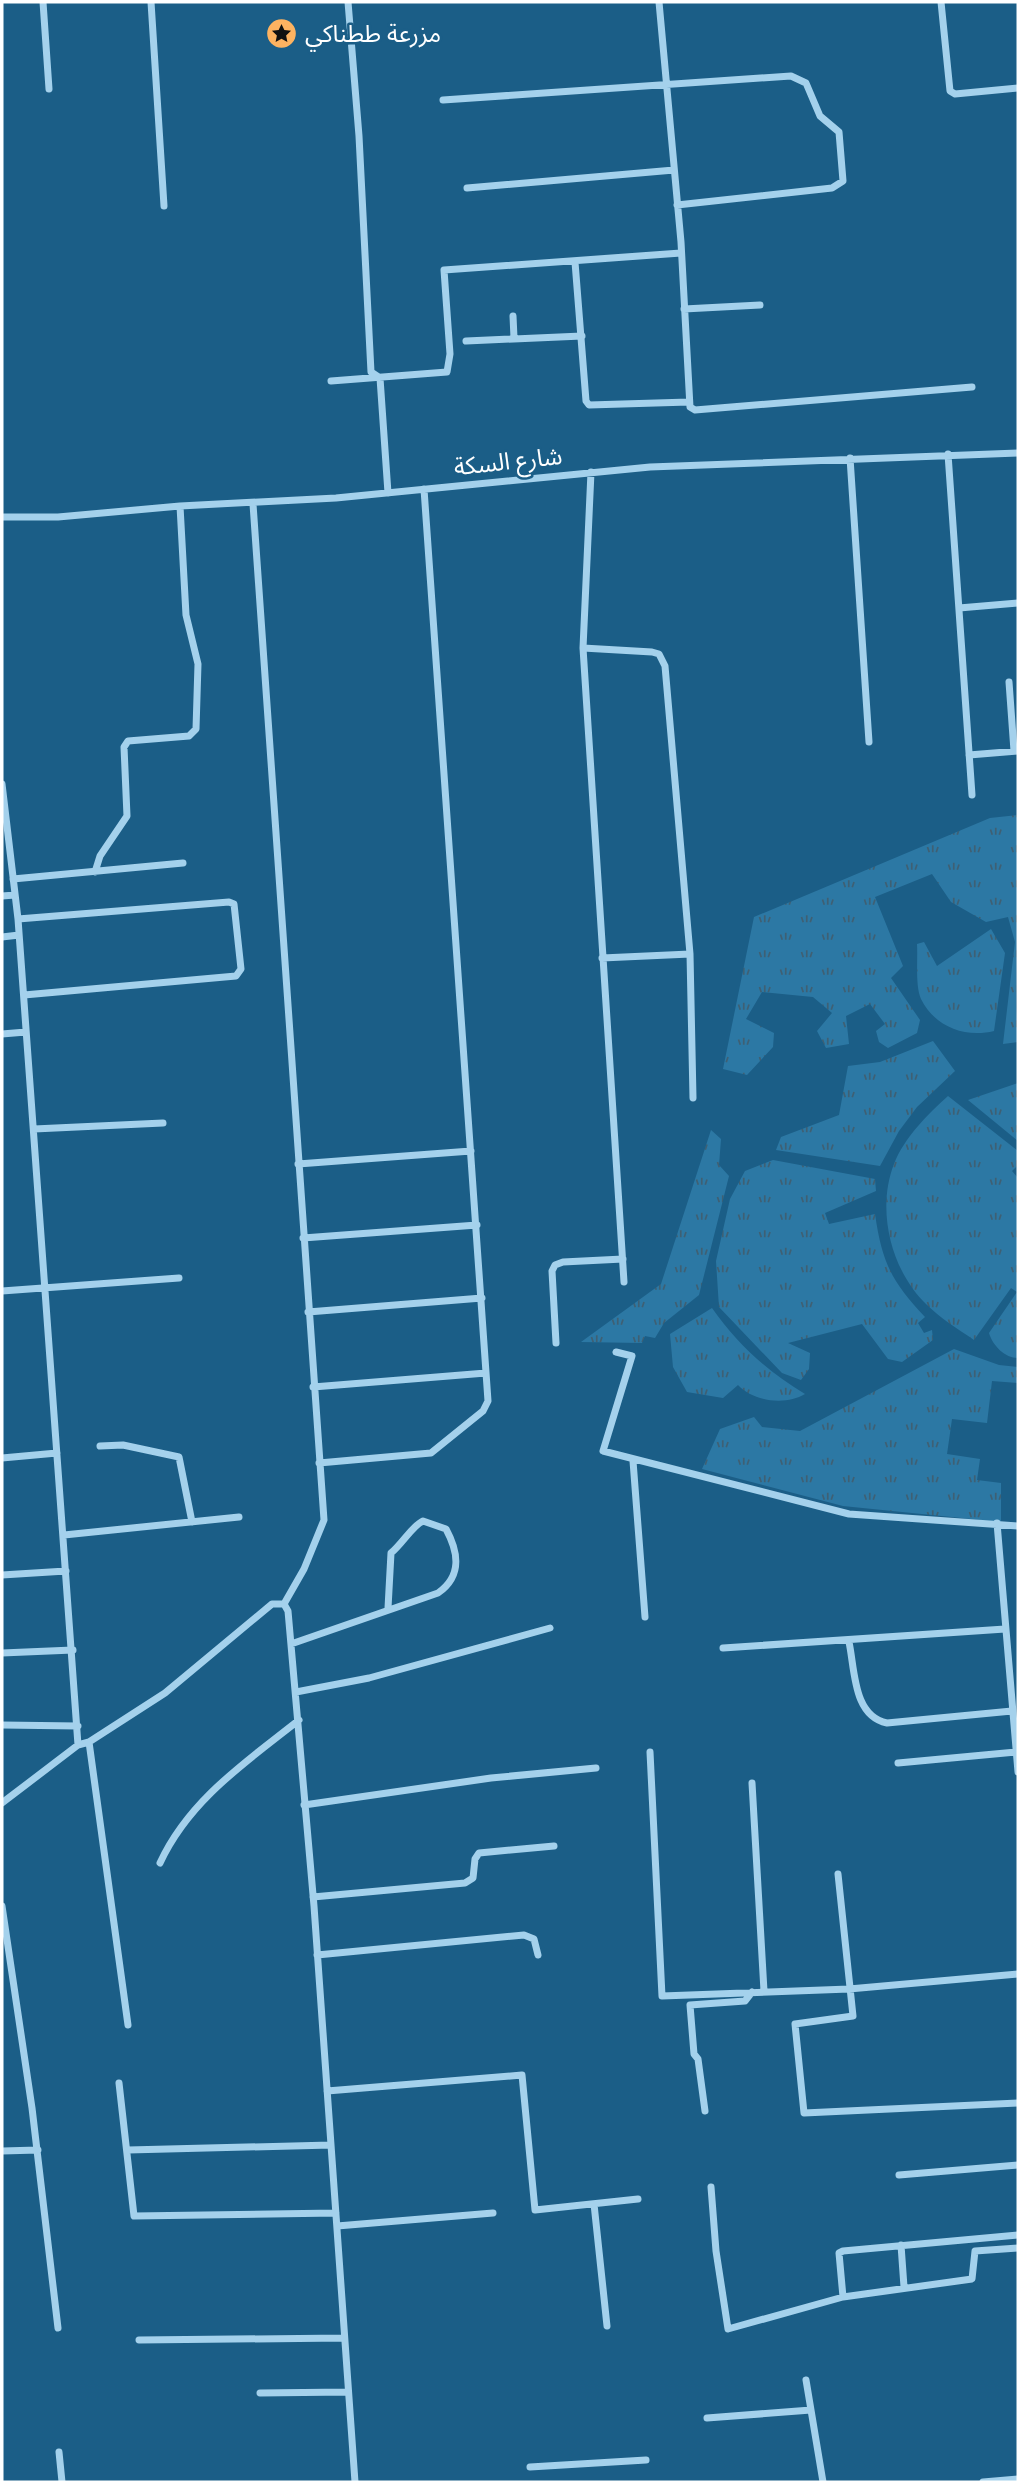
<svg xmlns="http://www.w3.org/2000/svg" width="1020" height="2484" font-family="Figtree,'Noto Sans Arabic',sans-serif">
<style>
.grass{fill:url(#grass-tufts)}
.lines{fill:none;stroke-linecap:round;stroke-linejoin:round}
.street{stroke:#a4d1ec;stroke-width:7}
.labels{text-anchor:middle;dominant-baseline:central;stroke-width:5;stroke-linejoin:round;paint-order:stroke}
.poi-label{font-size:24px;fill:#fff;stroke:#1b5e87;text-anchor:start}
.street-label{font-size:24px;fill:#fff;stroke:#1b5e87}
</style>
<defs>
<pattern id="grass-tufts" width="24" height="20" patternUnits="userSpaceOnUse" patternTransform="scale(1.75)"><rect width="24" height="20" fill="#2c78a4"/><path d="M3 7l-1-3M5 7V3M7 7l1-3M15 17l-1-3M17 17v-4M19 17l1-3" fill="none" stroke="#3e6074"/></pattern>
</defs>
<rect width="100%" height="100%" fill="#1b5e87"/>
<path class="grass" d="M1018,815L1016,1007L1018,1042L1003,1044L1015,942L1008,917L986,922L951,902L932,874L875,897L903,966L891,978L920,1020L917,1033L888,1048L879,1042L876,1031L885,1024L870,1004L846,1016L849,1044L826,1048L817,1031L832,1013L813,997L762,992L746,1019L774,1033L773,1047L747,1075L723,1069L754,917L990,818Z
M991,929L1005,953L994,1031C965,1038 935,1027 921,999C915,985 918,959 917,944L924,942L937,966Z
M933,1041L955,1071L917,1107L899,1131L880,1166L776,1150L781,1137L839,1115L848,1066L880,1062Z
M1018,1083V1141L968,1100Z
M948,1096L1018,1151V1165L1012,1171L1018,1178V1358C1005,1358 993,1346 989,1333L1017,1292L1011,1288L974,1340C958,1329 940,1318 926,1304C891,1270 876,1210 894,1164C904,1138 928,1114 948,1096Z
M711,1130L721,1139L719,1165L729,1176L699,1295L664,1323L655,1338L645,1336L642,1343L581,1342L661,1284Z
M773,1160L875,1179L876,1191L825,1213L829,1224L875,1214C882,1262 891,1281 925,1317L918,1323L924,1333L932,1330L933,1340L902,1362L888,1359L862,1324L788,1343L810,1353L809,1369L801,1380L782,1373L719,1307L716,1261L730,1199L745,1171Z
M712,1308C737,1344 767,1371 805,1394C785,1406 753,1401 738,1385L723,1398L687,1392L673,1367L670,1334Z
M954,1349L999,1365L1018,1367V1383L992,1381L987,1423L952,1419L947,1454L980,1459L977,1480L1001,1483V1522L843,1506L702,1469L720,1429L754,1417L762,1427L800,1431Z"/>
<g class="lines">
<path class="street" d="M43,2L49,89
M151,2L164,206
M348,2L359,136L371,372L380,378L388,493
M659,2L681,242L690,407L695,410L972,387
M941,2L950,91L955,94L1018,88
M443,100L791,76L806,83L820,116L839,132L843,181L832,188L677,205
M467,188L674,170
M575,262L586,401L589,405L689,402
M684,309L760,305
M513,316L514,338
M466,341L582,336
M331,381L447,372L450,354L444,270L681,253
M948,454L972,795
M850,458L869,742
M591,472L583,648L624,1282
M253,504L324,1520L304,1569L284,1604
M2,517H58L180,506L336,498L650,467L1018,453
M959,608L1018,603
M583,648L652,652L659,654L665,666L690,954L693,1098
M1009,682L1014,751
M969,755L1018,751
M2,784L18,919L78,1745
M95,872L100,856L127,816L124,747L128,741L189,736L196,729L198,664L186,615L180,506
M13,879L183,863
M2,896L15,895
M18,919L229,902L234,904L241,969L236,976L24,995
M2,937L19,935
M602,958L690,954
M2,1034L26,1032
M34,1129L163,1123
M298,1164L471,1151
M303,1238L477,1225
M2,1291L179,1278
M308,1312L482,1298
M556,1343L552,1271L555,1265L563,1262L623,1259
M616,1352L632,1356L603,1451L849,1514L1018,1526
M313,1387L486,1373
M100,1446L123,1445L179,1457L192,1522
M2,1458L57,1453
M633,1461L645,1617
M319,1463L431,1453L483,1411L488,1401L424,489
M997,1523L1018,1772
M64,1535L239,1517
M2,1575L66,1571
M284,1604L288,1611L314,1906L355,2482
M849,1642C855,1670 853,1716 887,1723L1012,1711
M291,1644L438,1593C462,1576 459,1553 446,1529L423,1521C413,1525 402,1544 391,1553L388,1608
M723,1648L1005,1629
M2,1653L73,1650
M296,1692L369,1678L550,1628
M2,1725L78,1726
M89,1742L128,2025
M650,1752L662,1996L849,1989L1018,1974
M898,1763L1016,1752
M752,1783L764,1991
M2,1803L78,1745L89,1742L165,1693L272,1604H284
M304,1805L491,1778L596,1768
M160,1863C189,1800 246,1762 299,1720
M838,1874L853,2016L795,2024L804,2113L1018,2103
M313,1897L465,1883L473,1878L475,1859L479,1853L554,1846
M2,1906L32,2108L58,2328
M317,1955L524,1935L534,1939L538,1955
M119,2083L134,2216L336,2213
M327,2091L522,2075L535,2210L638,2199
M705,2111L698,2059L694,2054L690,2005L745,2001L752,1992
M128,2150L331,2145
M2,2151L38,2150
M899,2175L1018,2165
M711,2187L716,2251L728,2329L843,2297L972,2279L975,2251L1018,2248
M594,2204L607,2326
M337,2226L493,2213
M901,2245L904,2287
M843,2297L839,2253L843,2251L1018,2235
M139,2340L344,2338
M806,2380L823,2482
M260,2393L347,2392
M707,2418L811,2410
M59,2452L62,2482
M530,2467L646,2460
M983,2482L1018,2479"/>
</g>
<defs>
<symbol id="sight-disc" viewBox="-11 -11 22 22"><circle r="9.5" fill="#fdb361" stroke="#1b5e87"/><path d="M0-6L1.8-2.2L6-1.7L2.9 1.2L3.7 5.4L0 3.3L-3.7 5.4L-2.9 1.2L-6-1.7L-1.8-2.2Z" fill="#111"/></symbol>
</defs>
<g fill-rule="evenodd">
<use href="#sight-disc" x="264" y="16" width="35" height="35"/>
</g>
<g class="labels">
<g class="poi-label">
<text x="305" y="33">مزرعة ططناكي</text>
</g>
<g class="street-label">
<text transform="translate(508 461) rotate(-6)">شارع السكة</text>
</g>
</g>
<rect width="1020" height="2484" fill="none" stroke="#ffffff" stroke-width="7"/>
</svg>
